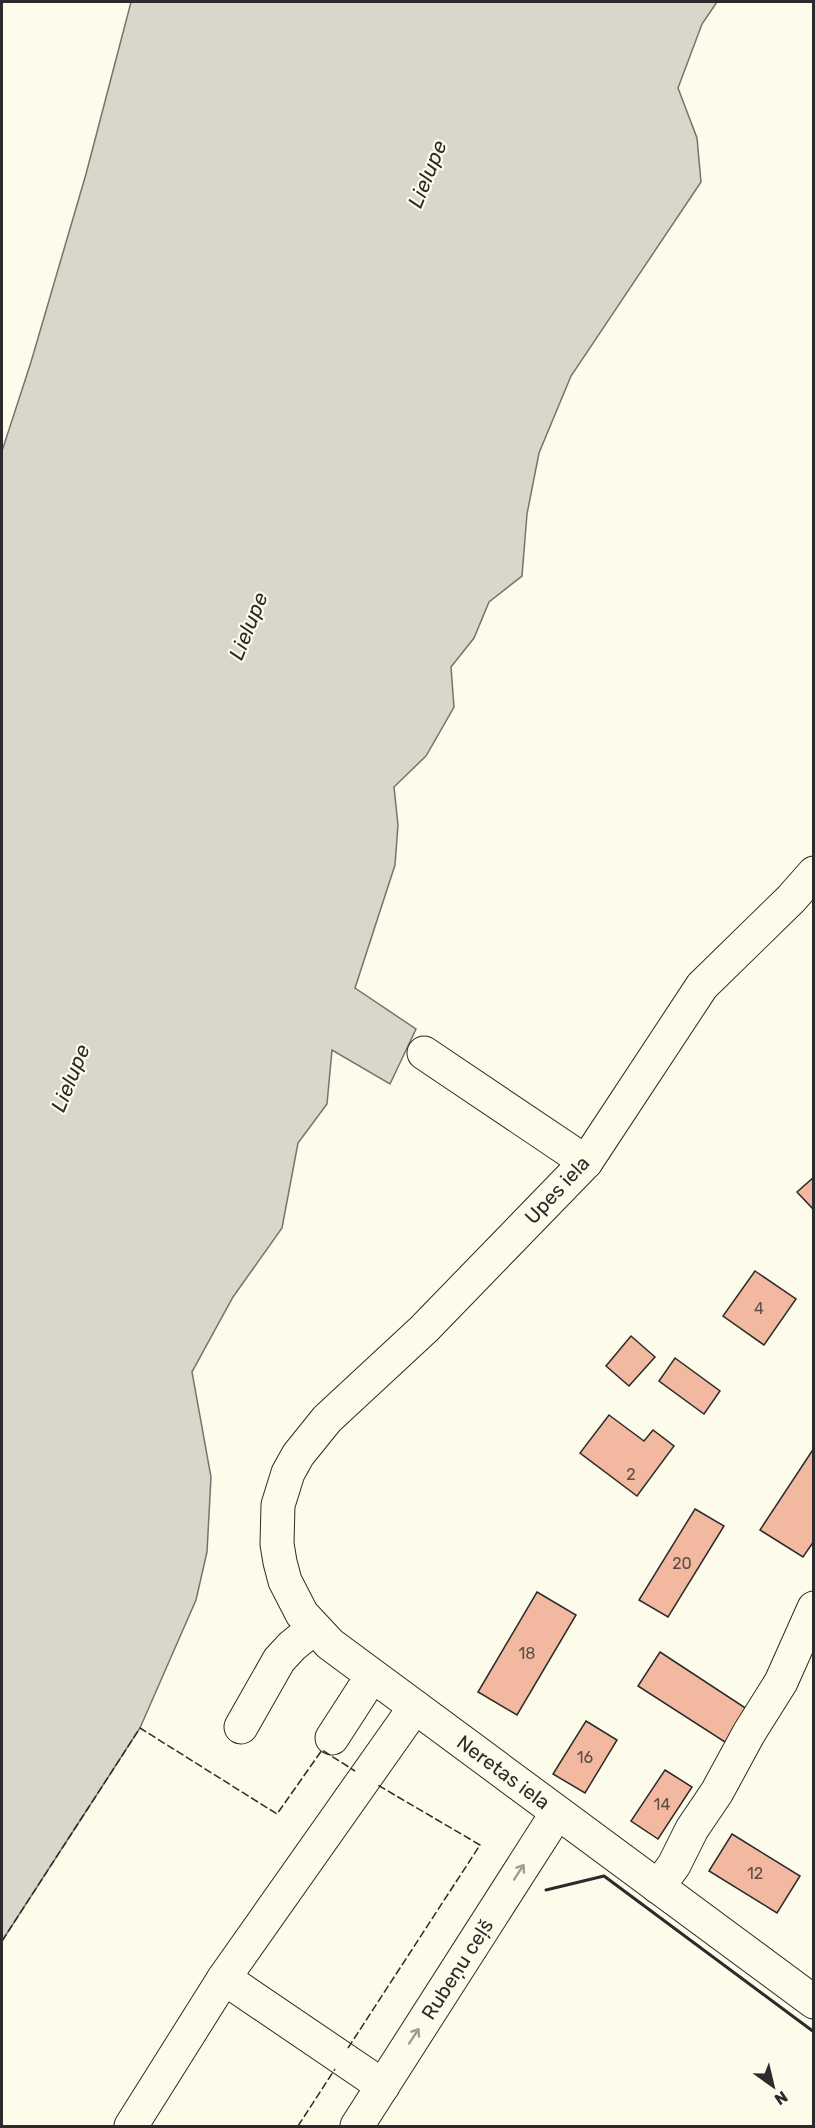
<svg xmlns="http://www.w3.org/2000/svg" width="815" height="2128" font-family="Rubik,sans-serif">
<style>
.water{fill:#d8d7c9;stroke:#74746e;stroke-width:1.5}
.building{fill:#f2b8a0;stroke:#2b2b2b;stroke-width:1.5}
.lines{fill:none;stroke-linecap:round;stroke-linejoin:round}
.minor-casing{stroke:#2b2b2b;stroke-width:35}
.minor{stroke:#fdfbea;stroke-width:33}
.fence{stroke:#2b2b2b;stroke-width:1.5;stroke-dasharray:8 3;stroke-linecap:butt}
.wall{stroke:#2b2b2b;stroke-width:3}
.oneway{stroke:#9e9d94}
.labels{text-anchor:middle;dominant-baseline:central;stroke-width:4.5;stroke-linejoin:round;paint-order:stroke}
.number-label{font-size:16px;fill:#5d4e48}
.street-label{font-size:20px;fill:#2b2b2b;stroke:#fdfbea}
.water-label{font-size:21px;font-style:italic;fill:#2b2b2b;stroke:#fdfbea}
</style>
<rect width="100%" height="100%" fill="#fdfbea"/>
<path class="water" d="M131,2H717L702,24L678,88L697,138L701,182L571,376L539,453L527,514L522,576L489,602L474,638L451,667L454,707L426,756L394,787L398,825L395,865L355,988L416,1029L390,1084L332,1050L327,1104L298,1143L282,1228L233,1297L192,1372L211,1477L207,1552L196,1600L140,1728L2,1941V451L31,362L86,174Z"/>
<path class="building" d="M814,1177V1210L797,1192Z
M755,1271L796,1299L764,1345L723,1316Z
M631,1336L655,1357L629,1386L606,1366Z
M675,1358L720,1391L704,1414L659,1381Z
M609,1415L644,1441L653,1430L674,1446L637,1496L580,1453Z
M814,1448V1541L803,1557L760,1530Z
M695,1509L724,1526L668,1617L639,1600Z
M537,1592L576,1615L517,1715L478,1692Z
M660,1652L750,1711L728,1744L638,1686Z
M586,1721L617,1740L585,1793L553,1774Z
M665,1770L692,1787L658,1839L631,1821Z
M732,1834L800,1876L777,1913L709,1871Z"/>
<g class="lines">
<defs>
<g id="minor">
<path id="s1" d="M814,873L791,899L702,986L586,1162L424,1329L327,1419L298,1455L288,1473L278,1505L277,1544L280,1562L285,1581L302,1614L330,1644L814,2002"/>
<path d="M424,1053L586,1162"/>
<path d="M241,1727L279,1660L292,1646L314,1628"/>
<path d="M332,1738L372,1676"/>
<path d="M658,1887L674,1865L692,1829L717,1792L749,1733L781,1682L814,1608"/>
<path d="M224,1978L383,2086"/>
<path d="M131,2126L224,1978L415,1707"/>
<path id="s2" d="M357,2126L557,1813"/>
</g>
</defs>
<use href="#minor" class="minor-casing"/>
<use href="#minor" class="minor"/>
<path class="fence" d="M2,1941L140,1728L277,1814L322,1750L355,1771
M348,2048L480,1845L376,1784
M298,2126L335,2069"/>
<path class="wall" d="M546,1890L604,1876L814,2032"/>
</g>
<defs><path id="oneway-shaft" d="M-6 0H5M1.5-3L5.5 0L1.5 3" fill="none" stroke-width="1.6" stroke-linecap="round" stroke-linejoin="round" transform="scale(1.5)"/></defs>
<g class="oneway">
<use href="#oneway-shaft" transform="translate(519 1872) rotate(-57)"/>
<use href="#oneway-shaft" transform="translate(414 2036) rotate(-57)"/>
</g>
<g class="labels">
<g class="number-label">
<text x="759" y="1308">4</text>
<text x="631" y="1474">2</text>
<text x="682" y="1563">20</text>
<text x="527" y="1653">18</text>
<text x="585" y="1757">16</text>
<text x="662" y="1804">14</text>
<text x="755" y="1873">12</text>
</g>
<g class="street-label">
<text transform="translate(557 1190) rotate(-47)">Upes iela</text>
<text stroke="none"><textPath href="#s1" startOffset="1206">Neretas iela</textPath></text>
<text stroke="none"><textPath href="#s2" startOffset="186">Rubeņu ceļš</textPath></text>
</g>
<g class="water-label">
<text transform="translate(427 174) rotate(-68)">Lielupe</text>
<text transform="translate(248 626) rotate(-68)">Lielupe</text>
<text transform="translate(70 1078) rotate(-68)">Lielupe</text>
</g>
</g>
<rect width="815" height="2128" fill="none" stroke="#2b2b2b" stroke-width="6"/>
<g transform="translate(773 2086) rotate(146)" stroke="#fdfbea" stroke-width="4.5" paint-order="stroke">
<path d="M0-4.5L10 22L0 15L-10 22Z" fill="#2b2b2b"/>
<text y="-9" font-size="16" font-weight="bold" text-anchor="middle" fill="#2b2b2b">N</text>
</g>
</svg>
